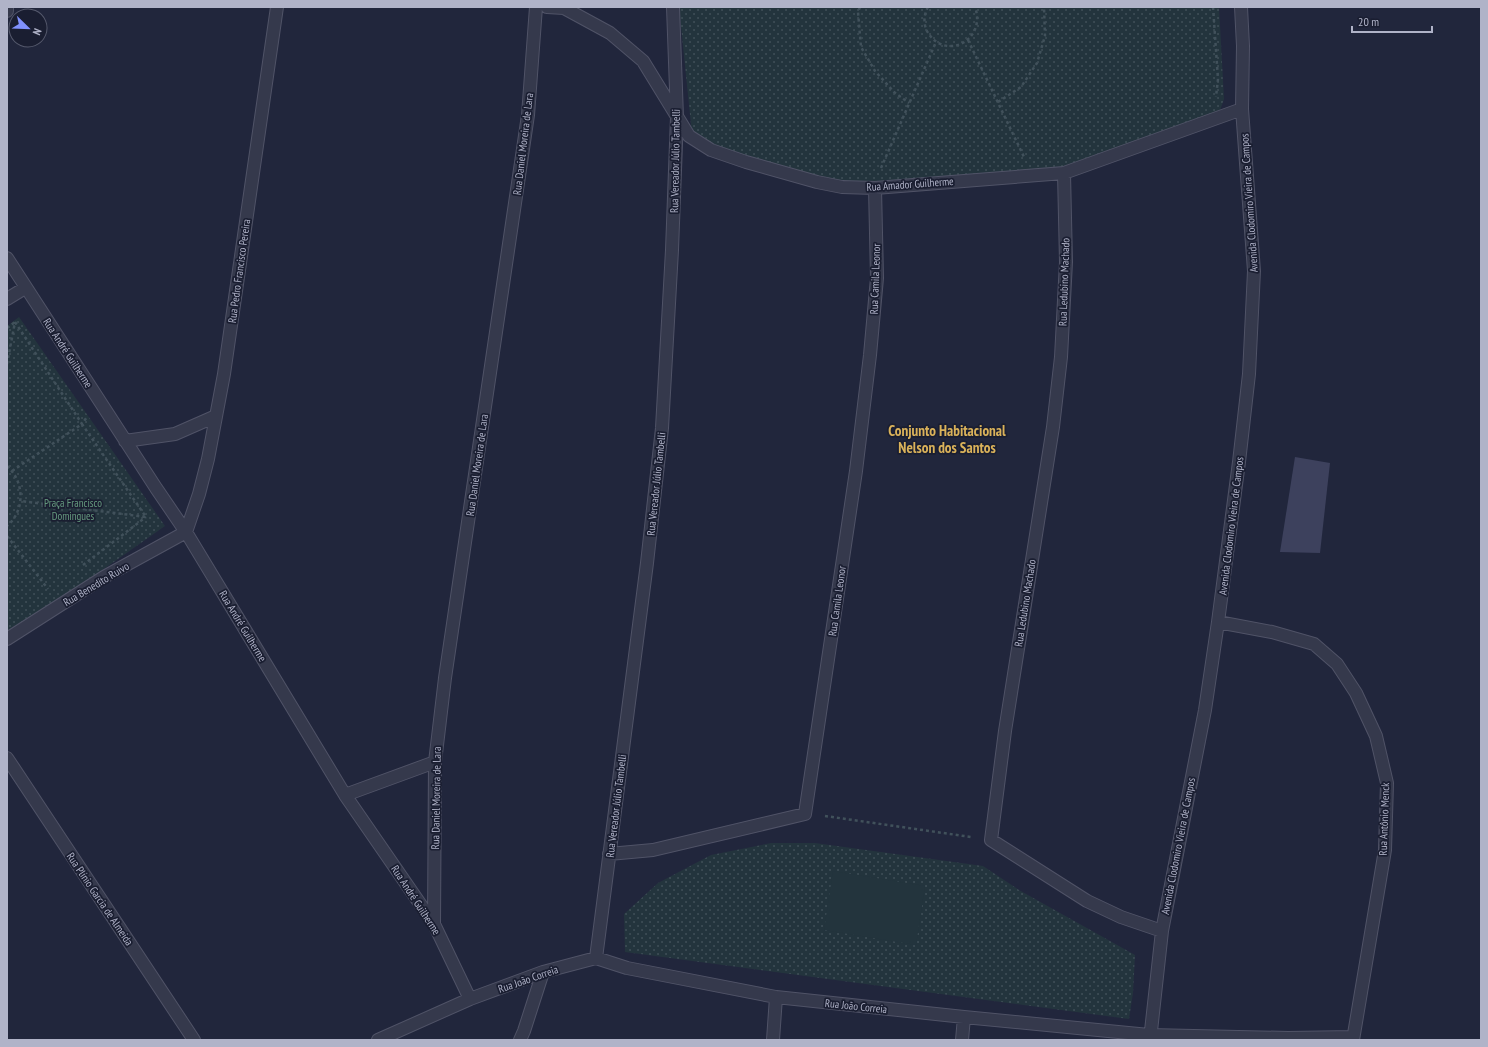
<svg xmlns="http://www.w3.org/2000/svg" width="1488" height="1047" font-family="'PT Sans Narrow',sans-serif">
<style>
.grass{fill:url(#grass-dots)}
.pitch{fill:#23343d}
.building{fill:#3d415d}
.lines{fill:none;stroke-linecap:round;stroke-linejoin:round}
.street-casing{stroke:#505367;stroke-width:14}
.path{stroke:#41515b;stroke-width:2.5;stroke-dasharray:3 3;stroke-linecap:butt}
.street{stroke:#35394c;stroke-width:12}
.labels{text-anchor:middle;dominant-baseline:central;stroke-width:3.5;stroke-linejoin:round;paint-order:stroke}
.street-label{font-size:11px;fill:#b0b3c8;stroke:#1a1e31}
.park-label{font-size:11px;fill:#669b7f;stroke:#1a1e31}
.district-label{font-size:15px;font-weight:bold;fill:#dab25a;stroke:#1a1e31}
</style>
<defs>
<pattern id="grass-dots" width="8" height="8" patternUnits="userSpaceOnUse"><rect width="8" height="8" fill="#23343d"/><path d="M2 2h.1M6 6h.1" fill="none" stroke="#404f58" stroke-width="1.8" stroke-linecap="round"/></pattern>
</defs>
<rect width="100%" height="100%" fill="#21263c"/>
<path class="grass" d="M679,7H1219L1224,99L1218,116L1043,176L870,191L724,156L692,134Z
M19,317L165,526L7,637V326Z
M771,843H815L983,866L1019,890L1135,955L1133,993L1129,1019L625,952L624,914L658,883L711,855Z"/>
<path class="pitch" d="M833,871L925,886L916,945L824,930Z"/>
<path class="building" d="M1295,457L1330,463L1320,553L1280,552Z"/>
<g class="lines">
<defs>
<path id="street" d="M547,7L564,8L566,7
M564,8L610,33L643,61L689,136L711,150L746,162L817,182L842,187L875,188L1064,173L1242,109
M7,11V7
M1064,173L1066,262L1061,357L1053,427L1005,731L991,840L1087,901L1121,917L1162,931
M7,258L156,488L186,532L345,795L434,924L470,999
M7,299L25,288
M125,441L175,434L216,416
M1218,622L1272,632L1314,644L1337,664L1356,693L1376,736L1387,783L1385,850L1353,1040
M7,639L104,577L186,532L199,494L208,459L224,374L277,7
M7,758L194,1040
M345,795L435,762
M609,854L653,850L805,814L856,471L870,355L877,278L875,188
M434,924L435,762L445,678L528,115L536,7
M596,958L647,563L662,428L672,250L677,117L673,7
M378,1040L470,999L543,972L596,958L627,968L776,997L964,1017L1149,1035L1288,1038L1353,1037
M520,1040L524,1031L543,972
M773,1040L776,997
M962,1040L964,1017
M1150,1040L1162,931L1205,710L1218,622L1239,462L1249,374L1254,271L1242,109L1243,46L1241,7"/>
</defs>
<use href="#street" class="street-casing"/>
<path class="path" d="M860,7L858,12L861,47L875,71L894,92L909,103
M928,7C924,14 923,23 927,31C944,62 987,41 975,7
M1213,7L1218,79L1216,97
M968,40L1024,157
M998,102L1021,87L1037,63L1045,36L1044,7
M881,168L936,42
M15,322L82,424L87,417
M7,328L15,322
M7,364L15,322
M7,466C25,482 25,511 7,526
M12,471L82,424L146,517L21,501
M7,536L48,589
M83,565L146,517
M825,816L971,837"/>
<use href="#street" class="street"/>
</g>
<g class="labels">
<g class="street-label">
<text transform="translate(523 144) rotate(-83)">Rua Daniel Moreira de Lara</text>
<text transform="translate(675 161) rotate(-89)">Rua Vereador Júlio Tambelli</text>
<text transform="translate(910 184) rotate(-4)">Rua Amador Guilherme</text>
<text transform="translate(1249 203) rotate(-94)">Avenida Clodomiro Vieira de Campos</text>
<text transform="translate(239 271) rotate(-82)">Rua Pedro Francisco Pereira</text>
<text transform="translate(875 279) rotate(-88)">Rua Camila Leonor</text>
<text transform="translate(1064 282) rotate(-88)">Rua Ledubino Machado</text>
<text transform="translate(68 353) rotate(57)">Rua André Guilherme</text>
<text transform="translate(477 465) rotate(-82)">Rua Daniel Moreira de Lara</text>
<text transform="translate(656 484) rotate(-84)">Rua Vereador Júlio Tambelli</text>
<text transform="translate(1231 526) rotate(-83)">Avenida Clodomiro Vieira de Campos</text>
<text transform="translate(96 584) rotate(-31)">Rua Benedito Ruivo</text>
<text transform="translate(837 601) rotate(-82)">Rua Camila Leonor</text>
<text transform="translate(1025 603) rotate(-81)">Rua Ledubino Machado</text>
<text transform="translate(243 626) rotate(59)">Rua André Guilherme</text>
<text transform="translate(436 798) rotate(-89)">Rua Daniel Moreira de Lara</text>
<text transform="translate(616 806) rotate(-83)">Rua Vereador Júlio Tambelli</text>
<text transform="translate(1384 819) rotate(-88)">Rua Antônio Menck</text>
<text transform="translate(1178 846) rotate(-79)">Avenida Clodomiro Vieira de Campos</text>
<text transform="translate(100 899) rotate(56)">Rua Plínio Garcia de Almeida</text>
<text transform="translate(416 900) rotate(57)">Rua André Guilherme</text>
<text transform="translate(528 979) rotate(-19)">Rua João Correia</text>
<text transform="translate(856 1006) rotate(6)">Rua João Correia</text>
</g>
<g class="park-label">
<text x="73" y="503">Praça Francisco<tspan x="73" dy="13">Domingues</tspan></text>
</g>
<g class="district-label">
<text x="947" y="430">Conjunto Habitacional<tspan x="947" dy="17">Nelson dos Santos</tspan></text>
</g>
</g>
<rect width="1488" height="1047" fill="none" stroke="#b0b3c8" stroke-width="16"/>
<g transform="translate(28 28) rotate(113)"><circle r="19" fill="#1a1e31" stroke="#565a6d"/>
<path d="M0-3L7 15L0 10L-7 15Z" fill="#8091fd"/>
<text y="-6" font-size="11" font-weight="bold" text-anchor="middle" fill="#b0b3c8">N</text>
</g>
<path d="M1352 26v6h80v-6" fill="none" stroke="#b0b3c8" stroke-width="2"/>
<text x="1358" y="26" font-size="12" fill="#b0b3c8" stroke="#1a1e31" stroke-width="3" paint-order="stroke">20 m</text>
</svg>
